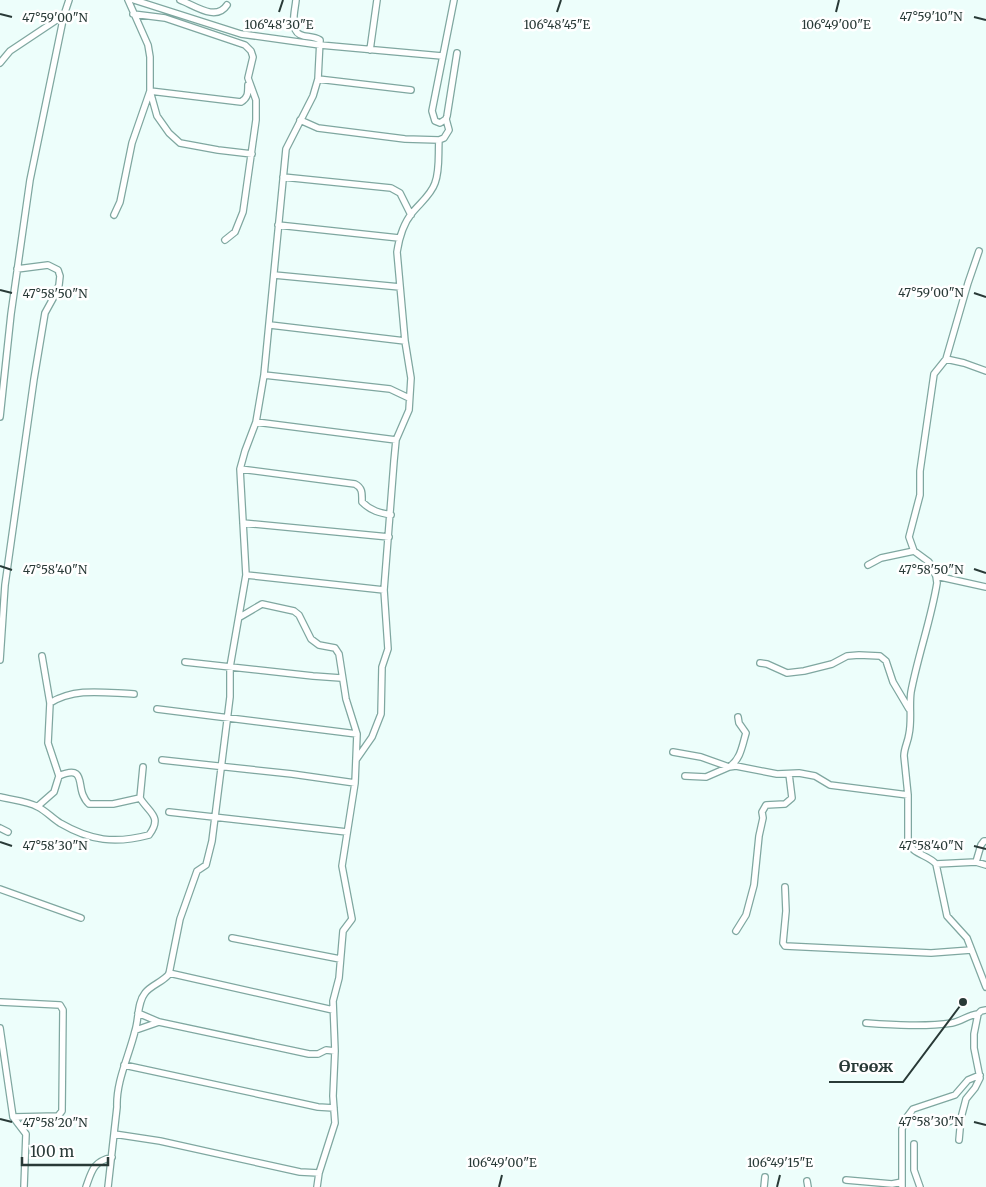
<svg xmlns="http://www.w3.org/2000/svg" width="986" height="1187" font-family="Merriweather,serif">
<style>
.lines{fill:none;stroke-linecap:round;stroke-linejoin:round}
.minor-casing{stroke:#7fa7a0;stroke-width:8}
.minor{stroke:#fff;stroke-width:5.5}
.ticks{fill:none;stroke:#293a37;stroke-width:2}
.ticks-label{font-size:12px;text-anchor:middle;fill:#293a37;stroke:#fff;stroke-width:5;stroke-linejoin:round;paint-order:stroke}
.leader{fill:none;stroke:#293a37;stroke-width:2}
.callout-dot{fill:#293a37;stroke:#fff;stroke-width:2}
.callout-label{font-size:16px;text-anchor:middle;font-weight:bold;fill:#293a37;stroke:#fff;stroke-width:5;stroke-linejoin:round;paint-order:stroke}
</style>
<rect width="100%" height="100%" fill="#edfefb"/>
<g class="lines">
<defs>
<path id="minor" d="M134,0L241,34L320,45L442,56
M180,0C194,5 216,22 227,5
M454,0L432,111L435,121L440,123L446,119L447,116L457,53
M133,14L165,18L245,45L251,51L253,57L248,78L256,100V120L243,212L235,232L225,240
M370,50L377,0
M0,63L10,51L64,15L69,0
M318,79L411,90
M248,85C248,93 248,98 241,102L150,91L157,116L169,133L180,143L218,150L252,154
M300,120L318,128L405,139L439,140L444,138L449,130L446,119
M283,177L391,188L400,193L411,215
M114,215L120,202L132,143L150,91V57L148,45L128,0
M278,225L399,238
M979,251L968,283L946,359L934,374L920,471V495L909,537L914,551L929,562L936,576L937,583C931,620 918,655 911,692C909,706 912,720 909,734C908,742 904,748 904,756L908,795V841C912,855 927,854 936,864L947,916L967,938L986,987
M274,275L400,287
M270,325L405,341
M946,359L964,363L986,371
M264,375L390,389L409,398
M0,417L11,314L30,180L64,15
M256,422L396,440
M240,469L355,484C363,488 362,494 362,502C371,511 380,513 391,515
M243,523L389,537
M868,565L881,558L914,551
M246,575L384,590
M936,576L986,587
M240,617L262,604L294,611L299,615L311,639L319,645L335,648L339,654L346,699L357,734L355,783L342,866L352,919L343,931L339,978L333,1001L335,1051L333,1096L335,1123L319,1173L317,1187
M0,660L5,585L34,379L45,313L56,293L59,285L60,276L58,270L48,265L17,269
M185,662L313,676L341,678
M760,663L767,664L787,673L804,671L832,664L847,656L859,655L880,656L886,661L893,682L909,709
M50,703C76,687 105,693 134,694
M157,709L357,734
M673,752L701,757L729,767C741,759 742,746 746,733L739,723L738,717
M162,760L292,774L355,783
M356,760L372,737L381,714L382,667L388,649L384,590L394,461L396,440L409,410L411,378L405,341L397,252C399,239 403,224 412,213C420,203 431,195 435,183C440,170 438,154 439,140
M59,776C86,764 77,786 84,797C85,800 87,802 89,804H113L140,798
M685,776L706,777L729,767L736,766L777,774L799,773L815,776L830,785L908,795
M0,797C12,800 27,801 38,807C46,811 52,818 60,823C91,841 115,844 149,835C163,816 149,813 140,798L143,767
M38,806L54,792L59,776L48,743L50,703L42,656
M169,812L347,832
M0,828L8,832
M976,862L981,845L984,841H986
M936,864L976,862L986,865
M785,887L786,911L783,943L785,946L931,953L971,950
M0,889L81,918
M736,931L746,915L754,885L759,836L763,818L762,812L766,805L785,804L792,798L789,774
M232,938L340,959
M169,973L333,1010
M0,1002L60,1005L63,1010L62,1111L58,1116L13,1117
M138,1013L159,1022L309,1054H318L326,1050L335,1051
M866,1023C894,1025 925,1027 952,1023C962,1021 968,1015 978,1014
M0,1028L13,1117L26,1134L24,1187
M136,1030L159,1022
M124,1065L286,1100L318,1107L334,1108
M945,1123L961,1118
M114,1134L160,1141L300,1172L319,1173
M959,1140L961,1118L966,1099L975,1088L980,1078L974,1048V1034L978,1014L981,1011L986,1010
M914,1144V1170L920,1187
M846,1180L892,1184L902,1182
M807,1181L808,1187
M86,1187C92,1170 93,1162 112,1157
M108,1187L117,1107C116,1081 129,1056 135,1031C139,1019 137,1003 145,993C151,985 163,982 169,974L180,919L197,871L206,865L212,841L230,697V667L246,575L240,469L245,451L256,422L264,375L286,149L313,96L318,79L320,40C315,37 310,37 304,36C288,33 295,12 296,0
M764,1187L765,1177
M902,1187V1129L907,1117L913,1109L955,1095L968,1080L980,1075"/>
</defs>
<use href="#minor" class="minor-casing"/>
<use href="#minor" class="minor"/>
</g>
<path class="ticks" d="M279,12L283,0M557,12L561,0M836,12L839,0M0,14L12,17M974,17L986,20M0,290L12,293M974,293L986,297M0,566L12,570M974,569L986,573M0,842L12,846M974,846L986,849M0,1119L12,1122M974,1122L986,1125M499,1187L502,1175M777,1187L780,1175"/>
<g class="ticks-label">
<text x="931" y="21">47°59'10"N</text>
<text x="55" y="22">47°59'00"N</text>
<text x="279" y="29">106°48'30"E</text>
<text x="557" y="29">106°48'45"E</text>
<text x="836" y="29">106°49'00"E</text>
<text x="931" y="297">47°59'00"N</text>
<text x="55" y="298">47°58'50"N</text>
<text x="931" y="574">47°58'50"N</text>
<text x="55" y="574">47°58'40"N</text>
<text x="931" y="850">47°58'40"N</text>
<text x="55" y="850">47°58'30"N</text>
<text x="931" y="1126">47°58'30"N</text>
<text x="55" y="1127">47°58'20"N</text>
<text x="502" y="1167">106°49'00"E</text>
<text x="780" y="1167">106°49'15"E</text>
</g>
<path class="leader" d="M963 1002L903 1082H829"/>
<circle class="callout-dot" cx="963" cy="1002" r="5"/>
<g class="callout-label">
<text x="866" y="1072">Өгөөж</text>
</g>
<path d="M22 1157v8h86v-8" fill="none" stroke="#293a37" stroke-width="2.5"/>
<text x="30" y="1157" font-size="15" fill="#293a37" stroke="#ffffff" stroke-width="4" paint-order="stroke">100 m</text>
</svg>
